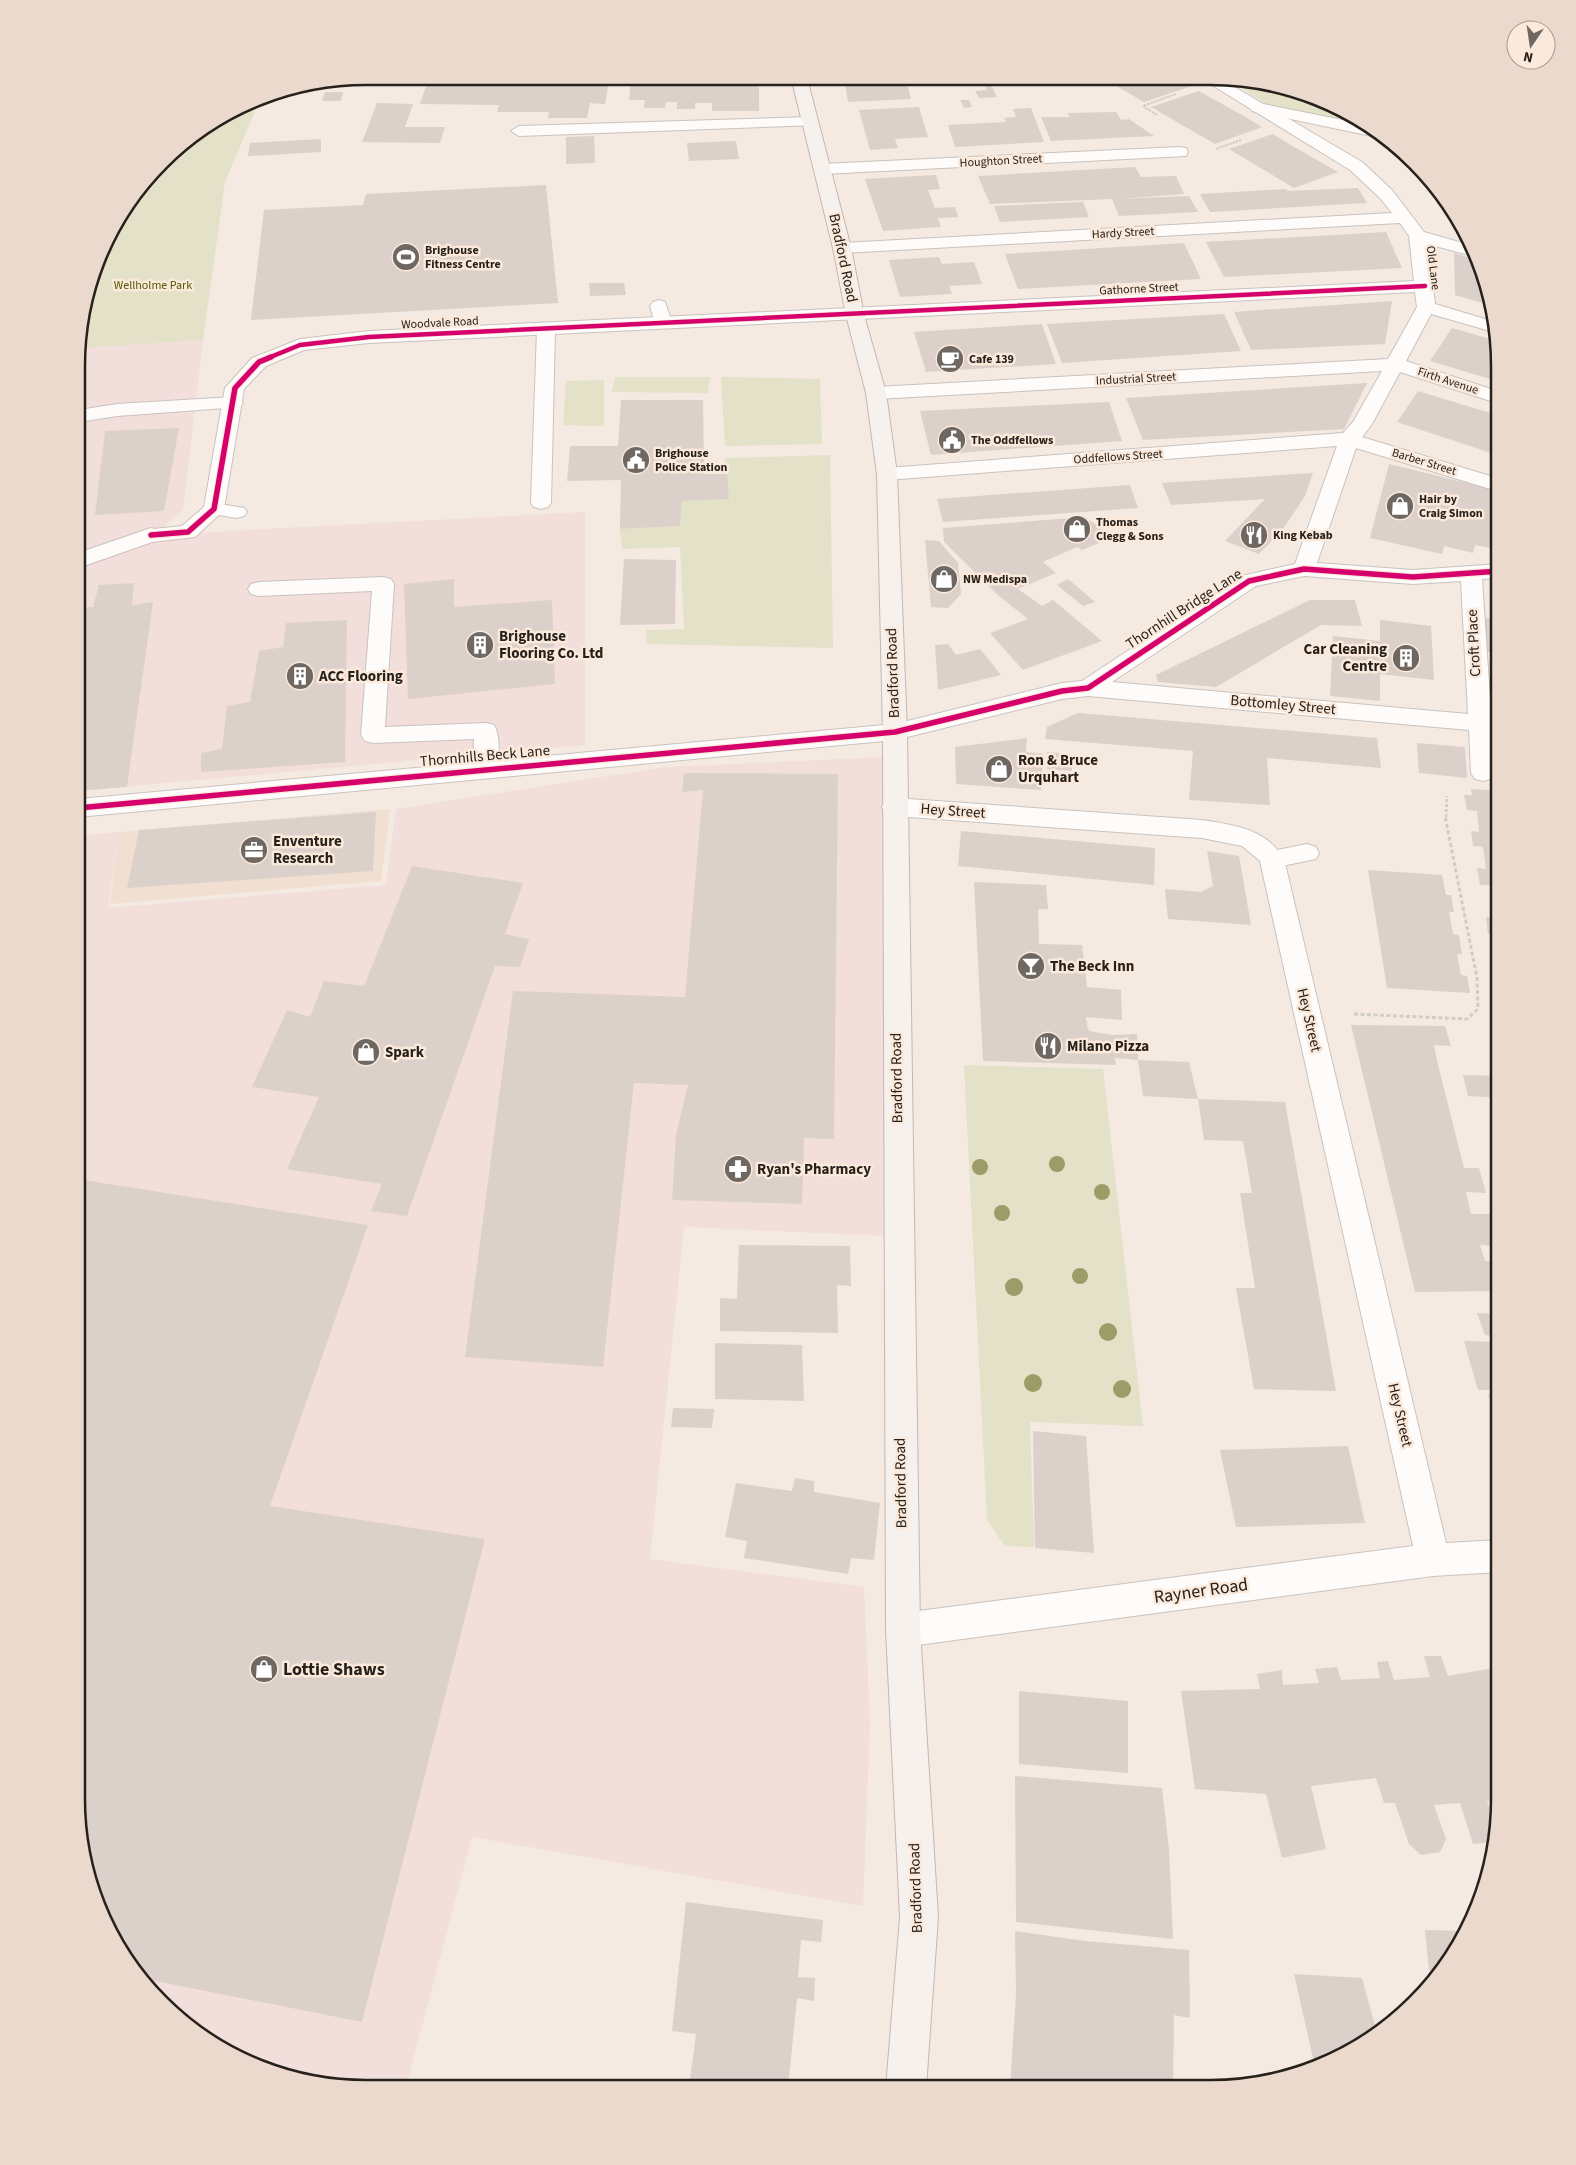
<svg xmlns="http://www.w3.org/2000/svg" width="1576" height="2165" font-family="'Source Sans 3',sans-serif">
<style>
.built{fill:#f1dfd1}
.industrial{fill:#f2deda}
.green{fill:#e3e1c7}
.building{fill:#dcd0ca}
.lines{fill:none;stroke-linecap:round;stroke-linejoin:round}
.lane-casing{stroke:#cac2bd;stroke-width:2}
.street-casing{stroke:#cac2bd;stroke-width:2}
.primary-casing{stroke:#c4b7b0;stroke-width:2}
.path-far2{stroke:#d0ccc9;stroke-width:2;stroke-dasharray:2.5 1;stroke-linecap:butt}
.path-far1{stroke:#d0ccc9;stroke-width:2.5;stroke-dasharray:3 2;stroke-linecap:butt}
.path{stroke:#d0ccc9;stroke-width:3;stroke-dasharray:4 2.5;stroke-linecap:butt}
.lane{fill:#fdfcfb;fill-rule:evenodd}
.street{fill:#fdfcfb;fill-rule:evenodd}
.primary{fill:#f7f1ee;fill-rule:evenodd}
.cycleway-far1-casing{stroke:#fbe9db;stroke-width:6}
.cycleway-casing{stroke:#fbe9db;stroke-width:8}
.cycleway-far1{stroke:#d6006c;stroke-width:4.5}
.cycleway{stroke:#d6006c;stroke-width:5.5}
.tree{fill:#9d9b67}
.labels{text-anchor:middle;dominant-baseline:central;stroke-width:5;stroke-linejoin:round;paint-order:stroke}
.far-street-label{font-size:12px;fill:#27211c;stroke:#fbe9db}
.far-poi-label{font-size:12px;font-weight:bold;fill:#27211c;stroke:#fbe9db;text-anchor:start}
.far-park-label{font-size:12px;fill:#555a03;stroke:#fbe9db}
.street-label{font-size:15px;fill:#27211c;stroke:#fbe9db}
.poi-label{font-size:15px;font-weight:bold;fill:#27211c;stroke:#fbe9db;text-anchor:start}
.near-street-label{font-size:18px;fill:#27211c;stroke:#fbe9db}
.near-poi-label{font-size:18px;font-weight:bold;fill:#27211c;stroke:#fbe9db;text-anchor:start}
.rim{fill:none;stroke:#27211c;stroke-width:2.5}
</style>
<rect width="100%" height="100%" fill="#f4eae2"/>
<path class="built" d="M390,809L381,881L110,904L119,832Z"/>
<path class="industrial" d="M203,340L183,510L152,535L585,512V745L78,791L79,348Z
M886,757V1236L684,1227L650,1559L864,1587L870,1724L863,1906L472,1837L406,2087L329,2086L256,2067L190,2029L148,1990L106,1927L82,1856L76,1799L78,836L119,832L108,908L386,885L396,809L666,767Z"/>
<path class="green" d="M1227,79H1248L1321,98L1367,125L1270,106Z
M260,99L225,182L203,340L79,348V328L115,221L175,148Z
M615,377H710L708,393L612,392Z
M721,377L820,379L822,444L725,446Z
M604,380V426L563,425L566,381Z
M830,455L833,648L647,644L646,630L684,629L680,547L622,549L620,529L680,526L682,501L729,499L725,458Z
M964,1065L1103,1069L1143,1426L1030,1422L1034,1547L1005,1546L987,1520Z"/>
<path class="building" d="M366,76H376L372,86H316Z
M461,77H610L605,104L590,103L587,118H548L549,112H497L499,105L420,104L429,78Z
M631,77H759V111H712V103H695V109H677V102H666L665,108H644L645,100H629Z
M844,78H906L911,99L848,102Z
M1103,78L1179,79L1192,86L1144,102Z
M990,82L997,97L979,98L975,91L987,90L984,83Z
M1199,91L1247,118L1262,127L1215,144L1151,107Z
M325,92H343L341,101H322Z
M960,100H969L972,107L964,108Z
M377,103L413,104L405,127H445L440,143L362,142Z
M919,107L928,137L895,139L898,148L870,150L859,110Z
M1031,108L1044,142L955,147L948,125L1006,122L1004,118L1016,117L1013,109Z
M1116,112L1121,120L1129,119L1154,136L1051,141L1041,117H1069L1068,113Z
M1273,134L1289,144L1338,172L1294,188L1229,149Z
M594,136L595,163L566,164V137Z
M321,139V152L248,156L250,143Z
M736,141L739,159L689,161L687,143Z
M1135,167L1141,177L1176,176L1184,194L1119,199L1189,196L1198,212L1119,216L1112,199L990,204L978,176Z
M936,175L940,189L928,190L935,208L955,207L958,217L938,218L941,227L883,231L865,179Z
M546,185L558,303L251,320L264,210L363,205L366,194Z
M1358,188L1367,203L1210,212L1200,194L1286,189L1287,191Z
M1083,202L1089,217L1000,222L994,206Z
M1386,232L1402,268L1224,277L1206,242Z
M1184,243L1201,279L1018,289L1005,254Z
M1454,253L1477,260L1493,306L1455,295Z
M939,257L942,264L974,262L982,284L949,286L952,294L900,297L889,260Z
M589,283H624L626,295L590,296Z
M1392,301L1385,344L1251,350L1234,312Z
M1224,314L1241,351L1062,363L1047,324Z
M1042,324L1056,364L926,372L914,332Z
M1452,328L1497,341L1500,382L1430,361Z
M1367,383L1344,429L1143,440L1126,398Z
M1418,391L1500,416V456L1397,422Z
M621,400H703L704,474H727L729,499L682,501L680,526L620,529L621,480L567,481L570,446H618Z
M1109,402L1122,441L931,455L920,411Z
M179,428L164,511L95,515L105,431Z
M1389,464L1500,491V550L1475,545L1473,553L1444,546L1442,554L1370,538Z
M1313,473L1305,496L1283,529L1259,554L1225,541L1265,499L1171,505L1162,483Z
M1130,485L1138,508L943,522L937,499Z
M1085,517L1113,537L1082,550L1077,547L1043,562L1056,573L1018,589L1042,606L1053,600L1102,641L1023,670L990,633L1028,619L999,596L944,542L943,528Z
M925,540L939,541L958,563L961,594L948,608L931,607Z
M624,559L676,560L675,624L620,625Z
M454,579V607L552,600L555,684L408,699L404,584Z
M1068,579L1095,602L1083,606L1057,585Z
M134,583L132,605L153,602L127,787L78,791V608L93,607L99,585Z
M1310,600H1355L1362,626L1321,625L1216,687L1158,682L1156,675Z
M1484,618L1500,619V653L1487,652Z
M347,620L345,762L201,772V753L222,749L227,706L250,702L259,651L283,647L286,623Z
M1380,620L1431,626L1434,680L1380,674V701L1330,696L1333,636L1380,641Z
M948,644L956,655L980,649L1001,675L938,690L935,645Z
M1078,713L1377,738L1381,768L1267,758L1270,805L1189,800L1193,751L1045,739L1047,727Z
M1027,738L1026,752L1043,754L1041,790L956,784L955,747Z
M1417,743L1465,747L1467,778L1419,773Z
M1047,752L1072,754V771L1047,769Z
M684,773L838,774L834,1139L804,1138L802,1204L672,1200L676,1135L688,1085L634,1083L603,1367L465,1357L513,991L685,997L703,790L682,792Z
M1471,789L1500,791L1499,942L1497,935L1488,934L1486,917L1496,918L1490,885H1480L1477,868L1486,869L1483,847L1473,846L1471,831L1479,832L1477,811L1467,810L1464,795H1472Z
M376,812L373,871L127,888L139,830Z
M961,831L1155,848L1154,885L958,866Z
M1207,851L1239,856L1251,925L1168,919L1165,889L1201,892L1213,886Z
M412,866L523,883L505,934L529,939L520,967L495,966L407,1216L371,1211L382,1184L287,1169L319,1097L252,1087L287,1010L310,1017L324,981L364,986Z
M1368,870L1442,875L1446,895H1451L1454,912H1449L1453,934L1459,935L1462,954H1457L1461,975L1467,976L1470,993L1387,988Z
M974,882L1046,885L1048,909H1038L1039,944L1082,945L1087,987L1121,990L1122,1020L1086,1017L1087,1025L1089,1031L1113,1035L1137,1034L1138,1060L1115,1058L1116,1065L983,1061Z
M1492,958H1499V976H1496Z
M1351,1025L1445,1026L1451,1046L1434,1045L1437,1061L1464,1168H1479L1486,1193L1466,1192L1471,1214H1495L1499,1232V1246L1480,1245L1485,1261H1499V1291L1415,1292Z
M1138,1060L1189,1062L1198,1099L1143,1096Z
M1463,1075L1499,1076V1098L1468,1096Z
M1198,1099L1285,1102L1336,1391L1254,1389L1236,1288H1255L1240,1193H1252L1243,1141L1204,1140Z
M77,1179L368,1225L270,1506L485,1539L362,2022L140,1978L106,1927L82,1856L76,1799Z
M739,1245L850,1246L851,1286L837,1285L838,1333L720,1331V1298L737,1299Z
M1477,1313L1499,1314V1336L1485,1335Z
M1464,1341L1499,1342V1390H1478Z
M715,1343L802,1345L804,1401L715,1399Z
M1488,1394L1499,1395V1440Z
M673,1408L714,1409L712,1428L671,1427Z
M1033,1431L1086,1436L1094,1553L1035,1548Z
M1348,1446L1365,1523L1236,1527L1220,1450Z
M1493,1454L1499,1455V1477Z
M795,1478L814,1481V1492L880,1503L874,1560L851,1558L848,1574L744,1558L747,1541L725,1537L736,1483L792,1491Z
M1424,1656H1441L1448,1676L1499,1667V1800L1487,1801L1496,1832L1494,1842L1473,1844L1460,1803L1434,1805L1446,1839L1440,1852L1421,1855L1409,1844L1395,1803H1384L1376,1778L1311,1786L1326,1849L1282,1858L1266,1794L1195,1789L1181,1691L1260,1689L1257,1674L1282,1670L1283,1685L1319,1683L1315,1669L1337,1667L1341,1680L1380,1678L1377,1662L1388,1661L1394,1680L1430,1677Z
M1019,1691L1128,1701V1773L1019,1764Z
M1015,1776L1162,1788L1169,1849L1173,1939L1016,1922Z
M686,1902L823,1920L821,1942L801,1940L798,1977L815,1978L814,2001L797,1998L788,2088L689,2087L696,2034L672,2031Z
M1425,1930L1465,1931L1451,1960L1443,1969L1429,1970Z
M1015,1931L1085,1941L1189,1950L1190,2018L1174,2015L1173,2089L1010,2088L1016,1994Z
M1294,1974L1362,1978L1377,2033L1338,2059L1315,2067Z"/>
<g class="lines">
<defs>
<path id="lane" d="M1258,103L1368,125L1387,137L1381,138L1252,111L1250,108L1252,105Z
M810,117L816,119L818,122L816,125L519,136L511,131L519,126Z
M659,300L665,302L672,323L670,327H656L650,306L653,302Z
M546,323L553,325L555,329L551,503L548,507L541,509L534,507L531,503L537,329L539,325Z
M233,397L240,399L243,403L240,407L117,416L79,422V410L117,404Z
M214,503L244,508L247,512L244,516L237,518L207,513L204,509L207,505Z
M151,528L158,530L162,535L158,540L78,568V553Z
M383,577L391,579L394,584L385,727L486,723L494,725C501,736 500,765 493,776L485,778L477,776L473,770L474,739L373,743L365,741L361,735L372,591L259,596L251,594L248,589L251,584L259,582Z
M1307,844L1316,847L1319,853L1316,859L1272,868L1263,865L1260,859L1263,853Z"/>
<path id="street" d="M1202,79H1221L1362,162L1392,190L1424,232L1473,246L1476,257L1428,244L1435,304L1495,322L1497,333L1431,314L1406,361L1500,392V404L1400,372L1372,424L1362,437L1500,479V492L1356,448L1317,563L1413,570L1500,564V578L1482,579L1495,773L1491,779L1483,781L1475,779L1471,773L1469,730L1088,696L1062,699L895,740L78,817V799L895,724L1062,683L1082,681L1241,576L1295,564L1337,446L887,480L880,478L877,474L880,470L887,468L1343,433L1353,422L1382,371L876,399L869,397L866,393L869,389L876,387L1388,359L1417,307L1415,292L369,343L304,350L266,366L244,389L224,509L221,513L195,537L151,542L144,540L140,535L144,530L182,526L204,507L225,388L252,358L300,339L369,331L1414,281L1409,236L1400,223L842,253L836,252L833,248L836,244L842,243L1392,213L1380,198L1350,170ZM1304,576L1413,584L1461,581L1468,714L1112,682L1256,586Z
M1180,147L1186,148L1188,152L1186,156L822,174L816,173L814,169L816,165L822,164Z
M894,798L1202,820C1234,825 1267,829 1284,859L1446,1543L1499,1540V1572L1433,1576L903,1647L891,1642L886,1630L891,1618L903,1613L1413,1546L1260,861L1242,846L1202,838L894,816L885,813L882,807L885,801Z"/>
<path id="primary" d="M791,77L807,78L851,248L864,315L886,393L897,474L907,732L920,1630L938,1917L926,2088H886L900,1917L886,1630L883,732L877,474L866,393L846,315L833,248Z"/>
</defs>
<use href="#lane" class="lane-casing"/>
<use href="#street" class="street-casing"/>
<use href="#primary" class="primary-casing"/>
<path class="path-far2" d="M1157,115L1143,106L1176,94
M1216,149L1241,140"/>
<path class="path-far1" d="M1446,817L1447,796"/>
<path class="path" d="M1354,1014L1467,1019L1478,1009L1477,978L1445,816"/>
<use href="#lane" class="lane"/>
<use href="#street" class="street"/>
<use href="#primary" class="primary"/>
<defs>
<path id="cycleway-far1" d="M268,358L300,345L369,337L1425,286"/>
<path id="cycleway" d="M151,535L188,532L214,509L235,388L259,362L271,357
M78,808L895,732L1062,691L1088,688L1249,581L1304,569L1413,577L1500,571"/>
</defs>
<use href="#cycleway-far1" class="cycleway-far1-casing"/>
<use href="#cycleway" class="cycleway-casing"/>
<use href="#cycleway-far1" class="cycleway-far1"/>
<use href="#cycleway" class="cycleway"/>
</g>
<g class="tree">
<circle cx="1057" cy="1164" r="8"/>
<circle cx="980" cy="1167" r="8"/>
<circle cx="1102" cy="1192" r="8"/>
<circle cx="1002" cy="1213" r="8"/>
<circle cx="1080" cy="1276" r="8"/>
<circle cx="1014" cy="1287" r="9"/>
<circle cx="1108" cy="1332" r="9"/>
<circle cx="1033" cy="1383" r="9"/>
<circle cx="1122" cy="1389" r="9"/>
</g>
<defs>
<symbol id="stadium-disc" viewBox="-11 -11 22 22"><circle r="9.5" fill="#6f6761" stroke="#fbe9db"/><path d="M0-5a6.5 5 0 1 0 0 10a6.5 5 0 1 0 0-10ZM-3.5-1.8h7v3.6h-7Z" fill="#fff"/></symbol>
<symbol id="cafe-disc" viewBox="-11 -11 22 22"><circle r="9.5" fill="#6f6761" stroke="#fbe9db"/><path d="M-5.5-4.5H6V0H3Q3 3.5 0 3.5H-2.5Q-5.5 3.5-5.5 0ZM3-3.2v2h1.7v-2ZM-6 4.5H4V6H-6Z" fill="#fff"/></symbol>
<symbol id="civic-disc" viewBox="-11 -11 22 22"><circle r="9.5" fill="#6f6761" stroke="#fbe9db"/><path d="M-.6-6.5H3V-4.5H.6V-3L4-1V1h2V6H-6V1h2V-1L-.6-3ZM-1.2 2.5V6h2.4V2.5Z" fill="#fff"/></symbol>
<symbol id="shop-disc" viewBox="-11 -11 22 22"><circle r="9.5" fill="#6f6761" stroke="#fbe9db"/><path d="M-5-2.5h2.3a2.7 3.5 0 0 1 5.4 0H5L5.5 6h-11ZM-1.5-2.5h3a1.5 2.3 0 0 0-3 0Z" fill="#fff"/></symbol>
<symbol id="restaurant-disc" viewBox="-11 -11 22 22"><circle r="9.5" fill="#6f6761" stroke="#fbe9db"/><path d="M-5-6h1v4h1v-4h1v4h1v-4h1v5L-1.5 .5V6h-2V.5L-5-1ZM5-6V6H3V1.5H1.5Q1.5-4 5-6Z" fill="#fff"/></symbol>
<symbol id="building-disc" viewBox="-11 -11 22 22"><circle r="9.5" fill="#6f6761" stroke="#fbe9db"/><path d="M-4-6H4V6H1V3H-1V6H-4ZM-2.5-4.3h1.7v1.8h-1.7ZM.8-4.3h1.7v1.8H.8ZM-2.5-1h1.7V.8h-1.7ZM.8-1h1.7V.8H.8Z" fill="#fff"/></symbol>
<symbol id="office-disc" viewBox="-11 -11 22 22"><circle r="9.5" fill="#6f6761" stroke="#fbe9db"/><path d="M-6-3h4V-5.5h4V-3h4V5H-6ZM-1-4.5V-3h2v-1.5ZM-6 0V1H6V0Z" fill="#fff"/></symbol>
<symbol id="bar-disc" viewBox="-11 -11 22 22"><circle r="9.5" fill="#6f6761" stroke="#fbe9db"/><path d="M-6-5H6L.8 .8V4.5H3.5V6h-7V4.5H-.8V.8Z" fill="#fff"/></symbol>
<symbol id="pharmacy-disc" viewBox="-11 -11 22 22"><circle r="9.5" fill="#6f6761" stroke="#fbe9db"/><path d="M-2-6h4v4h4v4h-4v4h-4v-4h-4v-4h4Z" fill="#fff"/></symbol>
</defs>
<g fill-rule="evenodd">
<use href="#stadium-disc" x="390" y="241" width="32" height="32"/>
<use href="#cafe-disc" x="934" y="343" width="32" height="32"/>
<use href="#civic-disc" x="936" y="424" width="32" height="32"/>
<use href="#civic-disc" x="620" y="444" width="32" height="32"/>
<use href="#shop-disc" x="1384" y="490" width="32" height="32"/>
<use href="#shop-disc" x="1061" y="513" width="32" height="32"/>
<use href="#restaurant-disc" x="1238" y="519" width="32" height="32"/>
<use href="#shop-disc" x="928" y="563" width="32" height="32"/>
<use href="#building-disc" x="464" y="629" width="32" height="32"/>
<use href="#building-disc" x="1390" y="642" width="32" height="32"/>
<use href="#building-disc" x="284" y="660" width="32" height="32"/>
<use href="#shop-disc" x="983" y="753" width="32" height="32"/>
<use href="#office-disc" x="238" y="834" width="32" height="32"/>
<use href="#bar-disc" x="1015" y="950" width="32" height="32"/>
<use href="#restaurant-disc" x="1032" y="1030" width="32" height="32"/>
<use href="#shop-disc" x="350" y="1036" width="32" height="32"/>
<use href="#pharmacy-disc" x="722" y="1153" width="32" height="32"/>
<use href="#shop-disc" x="248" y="1653" width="32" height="32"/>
</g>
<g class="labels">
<g class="far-street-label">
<text transform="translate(1001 161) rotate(-3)">Houghton Street</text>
<text transform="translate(1123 233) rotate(-3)">Hardy Street</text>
<text transform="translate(1433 268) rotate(83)">Old Lane</text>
<text transform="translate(1139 289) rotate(-3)">Gathorne Street</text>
<text transform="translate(440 323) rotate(-3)">Woodvale Road</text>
<text transform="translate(1136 379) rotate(-3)">Industrial Street</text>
<text transform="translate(1448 381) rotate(18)">Firth Avenue</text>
<text transform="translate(1118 457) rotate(-4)">Oddfellows Street</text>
<text transform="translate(1424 462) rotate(17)">Barber Street</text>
</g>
<g class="far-poi-label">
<text x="425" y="250">Brighouse<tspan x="425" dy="14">Fitness Centre</tspan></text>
<text x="969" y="359">Cafe 139</text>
<text x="971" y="440">The Oddfellows</text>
<text x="655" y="453">Brighouse<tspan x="655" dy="14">Police Station</tspan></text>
<text x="1419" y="499">Hair by<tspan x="1419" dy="14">Craig Simon</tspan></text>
<text x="1096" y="522">Thomas<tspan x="1096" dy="14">Clegg &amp; Sons</tspan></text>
<text x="1273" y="535">King Kebab</text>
<text x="963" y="579">NW Medispa</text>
</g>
<g class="far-park-label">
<text x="153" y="285">Wellholme Park</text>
</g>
<g class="street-label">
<text transform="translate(843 258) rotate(78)">Bradford Road</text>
<text transform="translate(1184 609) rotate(-33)">Thornhill Bridge Lane</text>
<text transform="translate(1474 643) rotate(-93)">Croft Place</text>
<text transform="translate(893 673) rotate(-92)">Bradford Road</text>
<text transform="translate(1283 705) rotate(5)">Bottomley Street</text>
<text transform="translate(485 756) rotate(-5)">Thornhills Beck Lane</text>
<text transform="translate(953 811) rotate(4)">Hey Street</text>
<text transform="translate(1309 1020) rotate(77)">Hey Street</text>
<text transform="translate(897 1078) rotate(-91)">Bradford Road</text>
<text transform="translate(1400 1415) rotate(77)">Hey Street</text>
<text transform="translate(901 1483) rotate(-91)">Bradford Road</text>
<text transform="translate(916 1888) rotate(-92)">Bradford Road</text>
</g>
<g class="poi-label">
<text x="499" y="636">Brighouse<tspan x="499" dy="17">Flooring Co. Ltd</tspan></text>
<text x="1387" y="649" text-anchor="end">Car Cleaning<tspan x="1387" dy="17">Centre</tspan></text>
<text x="319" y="676">ACC Flooring</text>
<text x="1018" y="760">Ron &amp; Bruce<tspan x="1018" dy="17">Urquhart</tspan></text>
<text x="273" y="841">Enventure<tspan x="273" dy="17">Research</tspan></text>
<text x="1050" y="966">The Beck Inn</text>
<text x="1067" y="1046">Milano Pizza</text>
<text x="385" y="1052">Spark</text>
<text x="757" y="1169">Ryan's Pharmacy</text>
</g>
<g class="near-street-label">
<text transform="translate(1201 1591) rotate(-8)">Rayner Road</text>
</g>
<g class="near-poi-label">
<text x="283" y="1669">Lottie Shaws</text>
</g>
</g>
<path d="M0 0H1576V2165H0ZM366 85H1210A281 281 0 0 1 1491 366V1799A281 281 0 0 1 1210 2080H366A281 281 0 0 1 85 1799V366A281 281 0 0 1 366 85Z" fill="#ead9cc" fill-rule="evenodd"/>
<path class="rim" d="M366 85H1210A281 281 0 0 1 1491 366V1799A281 281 0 0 1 1210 2080H366A281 281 0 0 1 85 1799V366A281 281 0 0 1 366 85Z"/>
<g transform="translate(1531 45) rotate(193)"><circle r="24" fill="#fbe9db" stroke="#a6998f"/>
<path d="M0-4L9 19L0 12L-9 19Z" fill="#6f6761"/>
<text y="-8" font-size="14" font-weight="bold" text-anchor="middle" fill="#27211c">N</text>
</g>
</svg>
